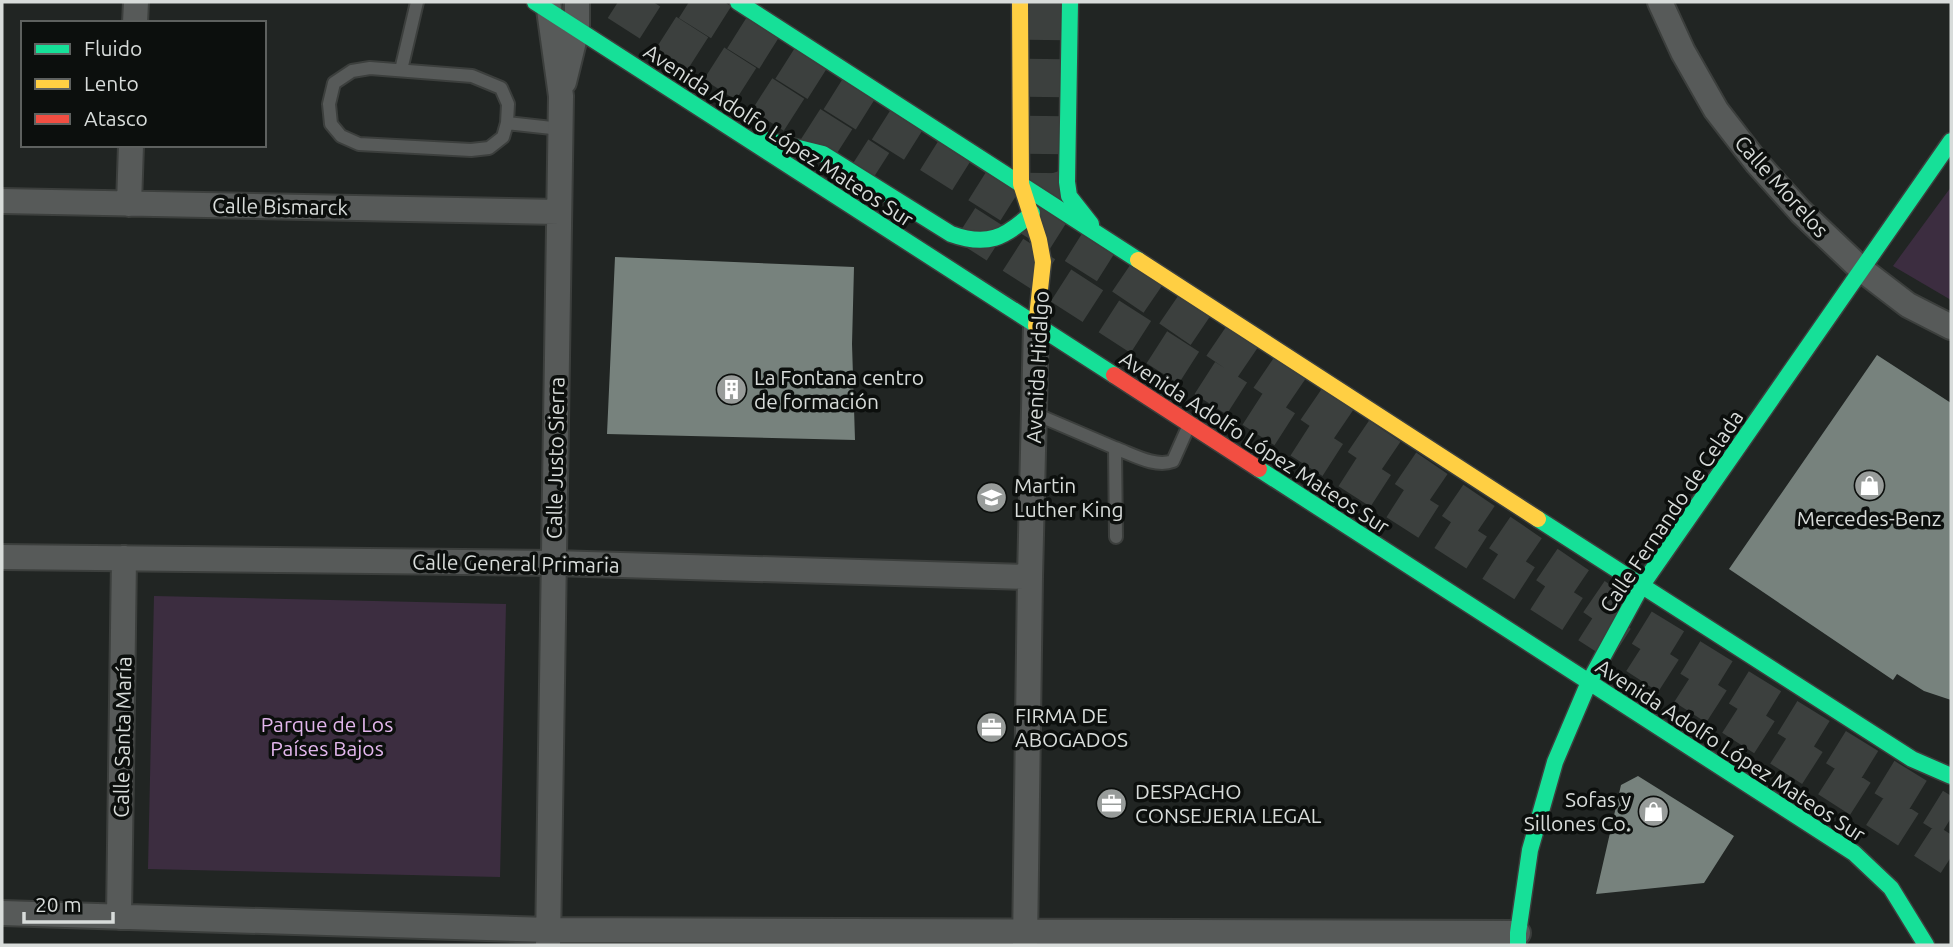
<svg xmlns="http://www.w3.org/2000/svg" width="1953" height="947" font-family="Ubuntu,sans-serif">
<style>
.green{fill:#3c2d40}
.building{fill:#77827d}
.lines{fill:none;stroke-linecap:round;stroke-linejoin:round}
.primary-tunnel{stroke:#3c403e;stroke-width:38;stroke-dasharray:38 19;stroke-linecap:butt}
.lane-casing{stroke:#3c3f3d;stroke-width:16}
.street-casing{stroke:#3c3f3d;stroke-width:28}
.fast-casing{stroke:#3c3f3d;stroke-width:19}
.slow-casing{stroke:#3c3f3d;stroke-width:19}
.jam-casing{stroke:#3c3f3d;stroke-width:19}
.lane{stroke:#575a59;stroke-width:12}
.street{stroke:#575a59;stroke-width:24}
.fast{stroke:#16e098;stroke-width:16}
.slow{stroke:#ffcf43;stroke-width:16}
.jam{stroke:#f24e42;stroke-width:16}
.labels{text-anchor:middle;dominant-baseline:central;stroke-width:7;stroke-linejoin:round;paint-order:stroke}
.street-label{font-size:21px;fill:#d8dcda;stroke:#0c0f0d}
.poi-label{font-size:21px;fill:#d8dcda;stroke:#0c0f0d;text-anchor:start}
.park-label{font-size:21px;fill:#e2b6ec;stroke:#0c0f0d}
</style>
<rect width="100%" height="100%" fill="#212523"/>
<path class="green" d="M1951,187V300L1893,266Z
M154,596L506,604L500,877L148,869Z"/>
<path class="building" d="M615,257L854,267L852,344L855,440L607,434Z
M1877,355L1951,403V700L1924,691L1897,674L1893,680L1729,569Z
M1638,776L1734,836L1704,883L1596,894L1621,785Z"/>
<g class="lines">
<path class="primary-tunnel" d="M618,2L879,169
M689,2L1110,267L1618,613L1951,818
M1046,2L1044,176L1058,219L1064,225
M965,224L1951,857"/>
<defs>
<path id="lane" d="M370,68L472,76L501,88L508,104L507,123L503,137L489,148L471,150L359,144L341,136L331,124L329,104L334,83L352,71Z
M401,70L417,2
M507,123L561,129
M1033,413L1115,448L1116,537
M1115,448C1132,454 1155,468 1173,461L1189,425"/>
<path id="street" d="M548,2L561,96L548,945
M1660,2L1683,52L1716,110L1757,163L1801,212L1861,269L1908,305L1951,327
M135,23L136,2
M564,82L577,29V2
M2,201L559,212
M129,204L131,145
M2,557L554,563L1030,577
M2,913L548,930L1518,933
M119,917L124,558
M1025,945L1030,577L1036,326"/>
<path id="fast" d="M535,2L1114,375
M738,2L1138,260
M1070,2L1067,182L1069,196L1091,224
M762,139L823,154L951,234C987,247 1005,238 1032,213
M1259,469L1854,853L1891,888L1926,945
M1538,519L1912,759L1951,776
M1518,945V933L1530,850L1555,762L1589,682L1642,585L1951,141"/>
<path id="slow" d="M1020,2L1021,184L1039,240L1043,262L1036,326
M1138,260L1538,519"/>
<path id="jam" d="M1114,375L1259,469"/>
</defs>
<use href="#lane" class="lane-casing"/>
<use href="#street" class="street-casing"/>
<use href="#fast" class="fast-casing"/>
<use href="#slow" class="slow-casing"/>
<use href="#jam" class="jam-casing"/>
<use href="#lane" class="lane"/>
<use href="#street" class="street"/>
<use href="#fast" class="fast"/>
<use href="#slow" class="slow"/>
<use href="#jam" class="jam"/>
</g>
<defs>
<symbol id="building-disc" viewBox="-11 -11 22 22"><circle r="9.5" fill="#989c9a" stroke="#0c0f0d"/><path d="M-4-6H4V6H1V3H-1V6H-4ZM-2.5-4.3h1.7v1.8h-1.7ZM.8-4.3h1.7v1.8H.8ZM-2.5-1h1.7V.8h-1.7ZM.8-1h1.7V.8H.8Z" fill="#fff"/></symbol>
<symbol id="shop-disc" viewBox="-11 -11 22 22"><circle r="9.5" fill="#989c9a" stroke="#0c0f0d"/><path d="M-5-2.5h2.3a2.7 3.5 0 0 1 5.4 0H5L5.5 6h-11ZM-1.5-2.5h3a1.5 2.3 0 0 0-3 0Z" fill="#fff"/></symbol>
<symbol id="school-disc" viewBox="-11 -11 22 22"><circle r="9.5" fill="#989c9a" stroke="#0c0f0d"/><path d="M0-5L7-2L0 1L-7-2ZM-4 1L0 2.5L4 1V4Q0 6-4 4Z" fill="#fff"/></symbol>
<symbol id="office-disc" viewBox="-11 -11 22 22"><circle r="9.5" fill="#989c9a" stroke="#0c0f0d"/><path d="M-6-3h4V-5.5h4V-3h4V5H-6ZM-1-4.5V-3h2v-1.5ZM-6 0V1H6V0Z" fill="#fff"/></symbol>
</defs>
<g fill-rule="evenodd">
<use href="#building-disc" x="714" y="372" width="35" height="35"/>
<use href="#shop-disc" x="1852" y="468" width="35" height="35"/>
<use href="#school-disc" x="974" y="480" width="35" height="35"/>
<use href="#office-disc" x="974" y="710" width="35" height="35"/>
<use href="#office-disc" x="1094" y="786" width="35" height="35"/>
<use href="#shop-disc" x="1636" y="794" width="35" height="35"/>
</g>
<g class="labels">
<g class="street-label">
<text transform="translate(779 135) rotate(33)">Avenida Adolfo López Mateos Sur</text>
<text transform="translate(1782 186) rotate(48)">Calle Morelos</text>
<text transform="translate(280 206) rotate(1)">Calle Bismarck</text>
<text transform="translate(1037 367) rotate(-87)">Avenida Hidalgo</text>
<text transform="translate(1255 442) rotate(33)">Avenida Adolfo López Mateos Sur</text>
<text transform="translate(555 458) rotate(-89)">Calle Justo Sierra</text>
<text transform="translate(1671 511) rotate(-56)">Calle Fernando de Celada</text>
<text transform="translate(516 563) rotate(1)">Calle General Primaria</text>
<text transform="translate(122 737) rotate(-89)">Calle Santa María</text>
<text transform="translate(1731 750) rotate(33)">Avenida Adolfo López Mateos Sur</text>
</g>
<g class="poi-label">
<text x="754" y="377">La Fontana centro<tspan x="754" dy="24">de formación</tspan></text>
<text x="1014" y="485">Martin<tspan x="1014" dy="24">Luther King</tspan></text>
<text x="1869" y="518" text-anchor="middle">Mercedes-Benz</text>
<text x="1015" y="715">FIRMA DE<tspan x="1015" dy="24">ABOGADOS</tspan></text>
<text x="1135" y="791">DESPACHO<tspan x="1135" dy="24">CONSEJERIA LEGAL</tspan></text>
<text x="1631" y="799" text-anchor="end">Sofas y<tspan x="1631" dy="24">Sillones Co.</tspan></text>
</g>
<g class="park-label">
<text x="327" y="724">Parque de Los<tspan x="327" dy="24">Países Bajos</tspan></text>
</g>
</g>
<rect width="1953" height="947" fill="none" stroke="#d8dcda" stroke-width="7"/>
<rect x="21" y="21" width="245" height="126" fill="#0c0f0d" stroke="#5e615f" stroke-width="2"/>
<rect x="35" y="44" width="35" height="10" fill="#16e098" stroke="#5e615f" stroke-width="2"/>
<text x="84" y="56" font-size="21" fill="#d8dcda">Fluido</text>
<rect x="35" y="79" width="35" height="10" fill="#ffcf43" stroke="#5e615f" stroke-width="2"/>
<text x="84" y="91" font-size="21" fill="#d8dcda">Lento</text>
<rect x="35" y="114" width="35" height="10" fill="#f24e42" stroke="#5e615f" stroke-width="2"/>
<text x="84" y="126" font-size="21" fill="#d8dcda">Atasco</text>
<path d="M24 912v10h89v-10" fill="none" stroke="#d8dcda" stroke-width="3.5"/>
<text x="35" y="912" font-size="21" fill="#d8dcda" stroke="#0c0f0d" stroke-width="5" paint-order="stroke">20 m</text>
</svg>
